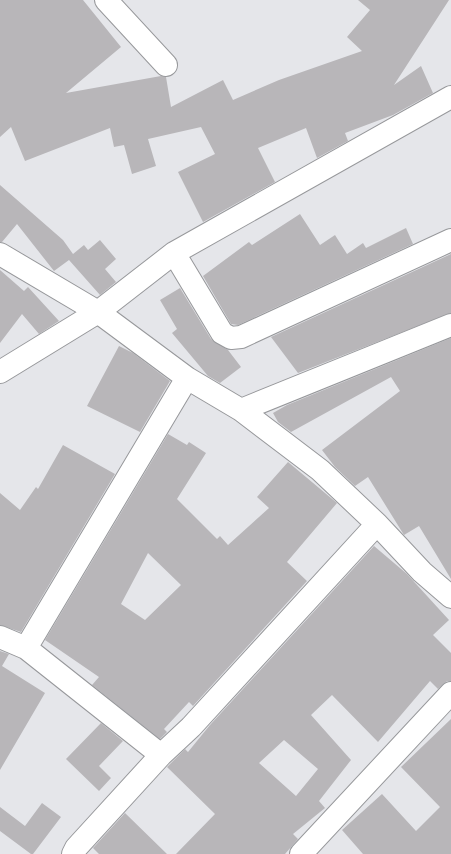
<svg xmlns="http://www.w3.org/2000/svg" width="451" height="854" font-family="'Fira Sans Condensed',sans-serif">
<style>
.building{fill:#b8b6b9;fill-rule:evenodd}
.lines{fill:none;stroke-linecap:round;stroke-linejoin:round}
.minor-casing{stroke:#97989b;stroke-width:24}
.minor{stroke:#fff;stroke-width:22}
</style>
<rect width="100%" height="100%" fill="#e5e6ea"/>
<path class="building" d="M0,0H83L121,47L66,93L161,76L166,77L171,107L223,80L233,100L279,80L362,51L347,37L370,10L358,0H449L394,85L421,66L433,93L393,115L345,133L348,141L317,158L306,128L258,148L275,182L203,222L178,172L215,154L201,127L148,139L156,166L132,174L124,145L114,147L110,128L25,161L11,127L0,137Z
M0,185L63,240L73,254L84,245L88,250L100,240L116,259L105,269L116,282L100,295L69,260L54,271L17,224L2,242H0Z
M300,214L320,245L335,235L347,254L363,243L366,248L406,228L413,244L238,325L231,324L203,276L249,242L252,245Z
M451,254V313L298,373L271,337Z
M0,270L24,291L28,287L59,321L39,334L22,314L0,343Z
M180,288L211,339L228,350L241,367L220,383L208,376L172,333L177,329L160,300Z
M451,338V579L419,526L404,535L368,477L355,486L335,467L322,450L400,391L391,377L291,432L278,422L273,413L287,405Z
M119,346L133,353L170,381L140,432L87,406Z
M168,434L187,445L189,442L206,453L177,499L217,539L220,536L228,545L269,508L257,497L288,462L337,503L287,562L307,581L193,706L189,702L164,729L167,732L160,739L92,685L99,677L45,640ZM148,553L181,585L145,620L121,604Z
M63,445L115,474L21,632L0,625V493L20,510L36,487L38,489Z
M374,546L407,574L449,620L433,635L451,653V681H447L438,689L430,681L378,742L332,695L311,715L351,760L319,801L325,808L293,834L298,839L285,854H176L215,814L167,767L185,749L188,752L210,725ZM284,740L318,769L296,796L259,763Z
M0,651L9,654L2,666L45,693L0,770Z
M451,719V854H363L342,830L382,794L416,831L440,807L401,767Z
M101,723L123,741L99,766L111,778L99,791L66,759Z
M42,803L61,817L33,854H31L0,831V807L25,826Z
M125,813L167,854H99L93,848Z"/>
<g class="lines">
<defs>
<path id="minor" d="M106,0L166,65
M174,253L222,333L231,338L241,337L451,240
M0,254L98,312L187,378
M0,372L98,312L174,253L451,97
M241,410L451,325
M0,637L26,648L161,755
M26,648L187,378L241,410L320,470L377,524L422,572L451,597
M73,854L76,848L161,755L191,727L377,524
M301,854L451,693"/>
</defs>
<use href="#minor" class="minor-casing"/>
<use href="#minor" class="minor"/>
</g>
</svg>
